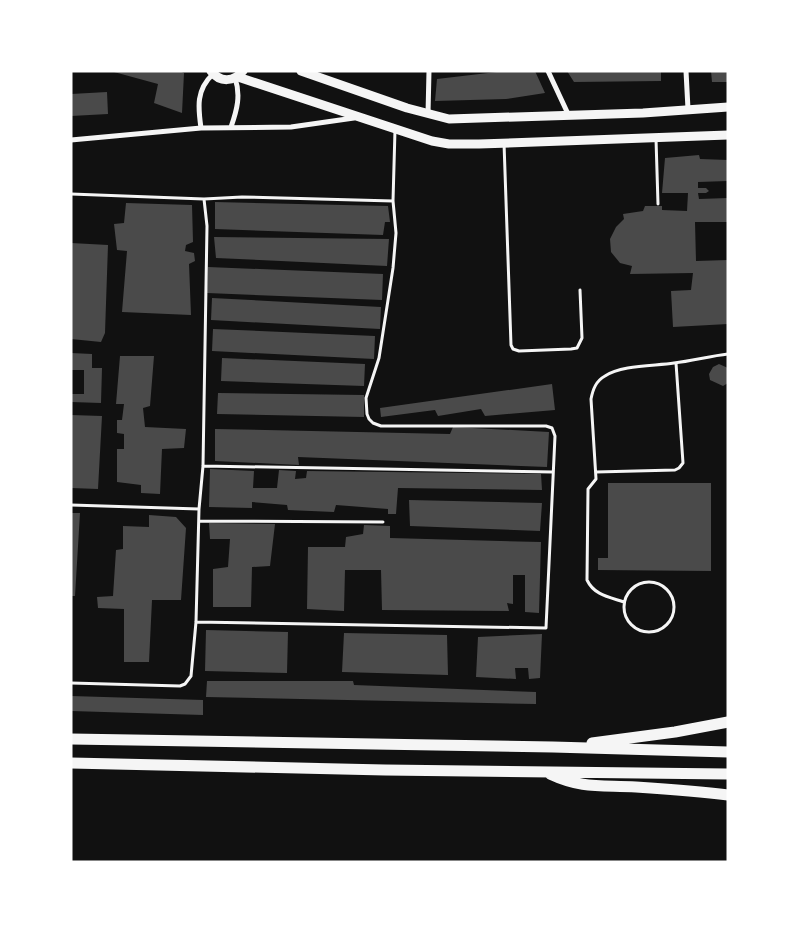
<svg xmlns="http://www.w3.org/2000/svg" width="799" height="933" font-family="'Archivo Narrow',sans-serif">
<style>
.building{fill:#4a4a4a}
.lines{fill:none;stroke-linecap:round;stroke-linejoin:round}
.service{stroke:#f5f5f5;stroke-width:3}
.minor{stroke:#f5f5f5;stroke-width:5}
.tertiary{stroke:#f5f5f5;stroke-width:9}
.trunk{stroke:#f5f5f5;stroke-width:11}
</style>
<rect width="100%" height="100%" fill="#111"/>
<path class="building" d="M179,71L184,73L182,113L154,103L158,84L114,72Z
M505,71H535L545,93L506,99L435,101L437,79Z
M567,71H661V81L574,82Z
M711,71H728V82H712Z
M107,92L108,114L71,116V94Z
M699,155L700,159L728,160V181L698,182V188H706L709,191L706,193H698L699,199L728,198V222H695L696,261L728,260V324L673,327L671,291L691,290L693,273L630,274L632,266L620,263L611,252L610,239L616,227L624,219L623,214L643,211L645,206H662V210L687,211L688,193H662L665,158Z
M215,202L388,206L390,222H385L383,235L215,229Z
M126,203L192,205L193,242L186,245L185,251L194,253L195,261L189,264L191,315L122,312L127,251L117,250L114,224L124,223Z
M214,237L389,239L387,266L216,258Z
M71,243L108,245L105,333L101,342L71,339Z
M208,267L383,274L382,300L207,293Z
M212,298L381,307L380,329L211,320Z
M213,329L375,336L374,359L212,351Z
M71,353L92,354V368H102L101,403L71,402V394H84V370H71Z
M120,356H154L150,406L143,408L145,427L186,429L184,448L162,449L160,494L141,493V485L117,482V449H124V434L117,433V420H122L124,404H116Z
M222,358L365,364L364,386L221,381Z
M719,364L728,368V383L723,386L710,380L709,374L713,367Z
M552,384L555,410L485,416L481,409L438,416L435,410L381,417L380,408Z
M218,393L364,395V417L217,414Z
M71,415L102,416L98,489L71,488Z
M453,427L549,432L547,467L298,457L299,465L215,461V429L450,434Z
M210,469L254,471L253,488H277L279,470L296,471L295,479L306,478L307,471L541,474L542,490L398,488L396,514H388V509L336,505L334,512L288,510L287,505L252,502V508L209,507Z
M608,483H711V571L598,570V558H608Z
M409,500L542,503L540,531L410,526Z
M71,513H80L75,596H71Z
M149,515L176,517L186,528L181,600H152L149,662H124V609L98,608L97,597L113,596L116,550L123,549V526L149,527Z
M209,523L275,524L270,566L252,567L251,607H213V569L228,567L230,539H210Z
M364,525L390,526V538L541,542L539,613L525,612V575H513V604L507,603L509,611L382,610L381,570H345L344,611L307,609L308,547H345L346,537L363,534Z
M206,630L288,632L287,673L205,671Z
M344,633L447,635L448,675L342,672Z
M542,634L540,678L529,679L528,668H515L516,679L476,677L478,637Z
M207,681H353L354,685L536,692V704L206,697Z
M71,696L203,700V715L71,711Z"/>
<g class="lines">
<path class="service" d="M656,139L658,204
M504,143L511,345L513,349L519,351L571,349L577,348L582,338L580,290
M71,194L204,199L242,197L393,201L395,130
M203,466L553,472
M596,472L675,470L679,468L683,463L676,363
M71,505L199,509
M199,521L383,522
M624 607a25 25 0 1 1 50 0a25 25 0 1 1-50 0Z
M624,602C609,597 594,595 587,580L588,489L596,479L591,399C593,389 596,381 605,376C621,365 654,366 674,363C692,361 710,356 728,354
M196,622L546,628L555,436L552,428L546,426H381L373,423L369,419L367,414L366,398L379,358L393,268L396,233L393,201
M71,683L180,686L185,684L191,676L196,622L199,509L203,466L207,226L204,199"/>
<path class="minor" d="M548,71L569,116
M686,71L688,109
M428,114L429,71
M231,127C237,110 241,95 235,78
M201,128C198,107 196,90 213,74
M71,140L201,128L291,127L354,118"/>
<path class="tertiary" d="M211,71C220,83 234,82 243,71
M301,71L407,108L449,119L643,113L728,107
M238,77L432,141L449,144H479L728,135"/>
<path class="trunk" d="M71,739L553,747L728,752
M592,743L675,732L728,722
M71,763L385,770L728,774
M550,774C582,789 601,785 636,787C667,789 697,791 728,795"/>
</g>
<rect width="799" height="933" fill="none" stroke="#ffffff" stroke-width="145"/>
</svg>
